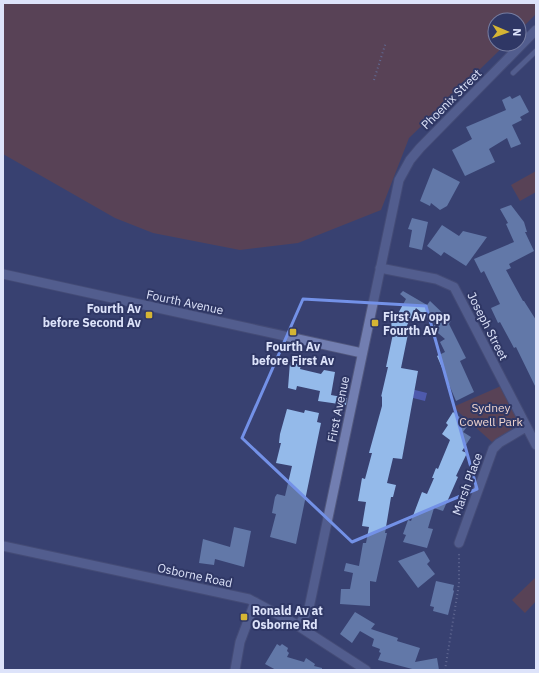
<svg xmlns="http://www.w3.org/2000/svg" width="539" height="673" font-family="'IBM Plex Sans',sans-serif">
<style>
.green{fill:#7e4436}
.water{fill:#4e5aad}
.building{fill:#94baea}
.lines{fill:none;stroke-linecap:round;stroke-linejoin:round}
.service-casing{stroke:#52587e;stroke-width:6}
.minor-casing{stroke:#52587e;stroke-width:11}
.path{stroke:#9197ba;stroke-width:2;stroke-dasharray:1 3;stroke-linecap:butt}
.service{stroke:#727eb1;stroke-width:4.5}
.minor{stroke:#727eb1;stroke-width:9}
.marked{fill:none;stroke:#7391e7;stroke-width:3;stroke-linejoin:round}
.poi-dot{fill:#d5b534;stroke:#2f3765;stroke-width:1.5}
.labels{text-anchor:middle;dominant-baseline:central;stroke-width:4;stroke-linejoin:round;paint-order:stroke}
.street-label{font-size:12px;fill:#dde3fa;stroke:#2f3765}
.poi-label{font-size:12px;font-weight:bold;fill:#dde3fa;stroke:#2f3765;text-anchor:start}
.park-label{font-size:12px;fill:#efd4cd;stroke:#2f3765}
</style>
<rect width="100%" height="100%" fill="#394171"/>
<path class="green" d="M3,3H536V14L519,31V20H495V44H506L409,138L381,210L298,243L240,250L153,233L115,218L3,154Z
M536,171V192L520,201L511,185Z
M501,386L516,416C517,430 503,435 492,442L453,407Z
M536,577V601L525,613L512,600Z"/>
<path class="water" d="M411,389L427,393L425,401L409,397Z"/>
<path class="building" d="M520,95L529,112L520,117L522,120L512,125L521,144L511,148L507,138L489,149L495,162L465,176L452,150L472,139L466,127L506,110L502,100L510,96L512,99Z
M433,168L460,182L447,206L440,210L431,203L430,206L420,201Z
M511,205L524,222L527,232H525L534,251L509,264L511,268L506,270L523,301H524L536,320V388L516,347L514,348L500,322L498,323L491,308L500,304L484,271L481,273L474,259L514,242L506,224L508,223L500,209Z
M412,218L428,222L422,250L409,247L412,230L408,229Z
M442,225L459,236L463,231L487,237L466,266L444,252L441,256L427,246Z
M403,291L427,305L430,301L451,321L449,324L466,358L460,361L474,392L456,401L437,356L445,352L440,342L445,339L432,328L435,324L416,308L403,333L408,334L401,368L418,371L402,459L393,458L387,483L396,485L393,497H391L385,533H387L376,582L370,581V606L340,604L341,589H350L353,573L344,571L346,563L359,566L363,543H366L369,527L362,526L366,502L358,501L362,478L365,479L372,453H369L382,406V396L381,397L388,367H386L394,329L391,328L392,318L395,319L406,299L400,294Z
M290,362L301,365L300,369L321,374L324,370L335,372L331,395L347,398L346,405L318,401L320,391L297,386L296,390L288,388Z
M287,409L304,413L305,410L319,413L317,422L321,423L296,544L270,537L276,514L272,513L275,497L277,494L285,496L292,466L276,463L281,443H279L280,434Z
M453,412L469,424L463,432L471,437L462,451L467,453L456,476L458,477L443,511L434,508L428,528L433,529L427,548L403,542L406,535L403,534L408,520L411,521L422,492L427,494L434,478H432L436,468L438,469L450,440L442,434L448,425L446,423Z
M234,527L251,531L244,567L215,559L214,565L199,563L203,539L230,547Z
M424,551L430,561L427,564L435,574L418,588L398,561Z
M436,581L454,585L453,590L454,591L448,615L433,611L434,607L430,606Z
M355,612L375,624L371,629L398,638L397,641L420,648L415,662L437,658L439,670H416L378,660L381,653L379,652L380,649L372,646L374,639L360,631L352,643L340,634Z
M277,644L280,646L282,644L288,648L287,651L289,653L287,657L304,662L306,658L315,664L314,666L322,668V670H276L265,664Z"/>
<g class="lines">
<defs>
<path id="service" d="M513,73L536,51"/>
<path id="minor" d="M380,268L436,279L454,287L536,445
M3,274L362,353
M459,543L493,449L499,443L526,427
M3,546L249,599L292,622L366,670
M299,626L309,608L399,180L410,160L420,148L536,30
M235,670L240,642L255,602"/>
</defs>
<use href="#service" class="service-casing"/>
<use href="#minor" class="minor-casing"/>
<path class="path" d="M374,80L386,42
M445,670L459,584V552"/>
<use href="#service" class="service"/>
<use href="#minor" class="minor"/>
</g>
<path d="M0 0H539V673H0ZM303,299L426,306L477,489L352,542L242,438Z" fill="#394171" fill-opacity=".55" fill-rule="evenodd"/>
<path class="marked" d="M303,299L426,306L477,489L352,542L242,438Z"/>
<g class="poi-dot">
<rect x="145" y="311" width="8" height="8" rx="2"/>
<rect x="371" y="319" width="8" height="8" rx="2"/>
<rect x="289" y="328" width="8" height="8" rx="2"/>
<rect x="240" y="613" width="8" height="8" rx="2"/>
</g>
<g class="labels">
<g class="street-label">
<text transform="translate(451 99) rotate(-45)">Phoenix Street</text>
<text transform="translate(185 302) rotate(12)">Fourth Avenue</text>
<text transform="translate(488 326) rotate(63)">Joseph Street</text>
<text transform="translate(338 409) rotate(-78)">First Avenue</text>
<text transform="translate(467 484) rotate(-70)">Marsh Place</text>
<text transform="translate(195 575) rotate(12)">Osborne Road</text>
</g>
<g class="poi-label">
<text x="141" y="308" text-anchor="end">Fourth Av<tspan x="141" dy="14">before Second Av</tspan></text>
<text x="383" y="316">First Av opp<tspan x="383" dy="14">Fourth Av</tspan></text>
<text x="293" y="346" text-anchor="middle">Fourth Av<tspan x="293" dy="14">before First Av</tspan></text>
<text x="252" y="610">Ronald Av at<tspan x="252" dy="14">Osborne Rd</tspan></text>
</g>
<g class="park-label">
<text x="491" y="407">Sydney<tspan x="491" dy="14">Cowell Park</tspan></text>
</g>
</g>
<rect width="539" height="673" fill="none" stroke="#dde3fa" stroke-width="8"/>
<g transform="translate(507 32) rotate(92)"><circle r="19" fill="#2f3765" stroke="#757ca1"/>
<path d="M0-3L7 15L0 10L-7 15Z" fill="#d5b534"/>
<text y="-6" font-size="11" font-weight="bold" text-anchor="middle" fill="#dde3fa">N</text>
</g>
</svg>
